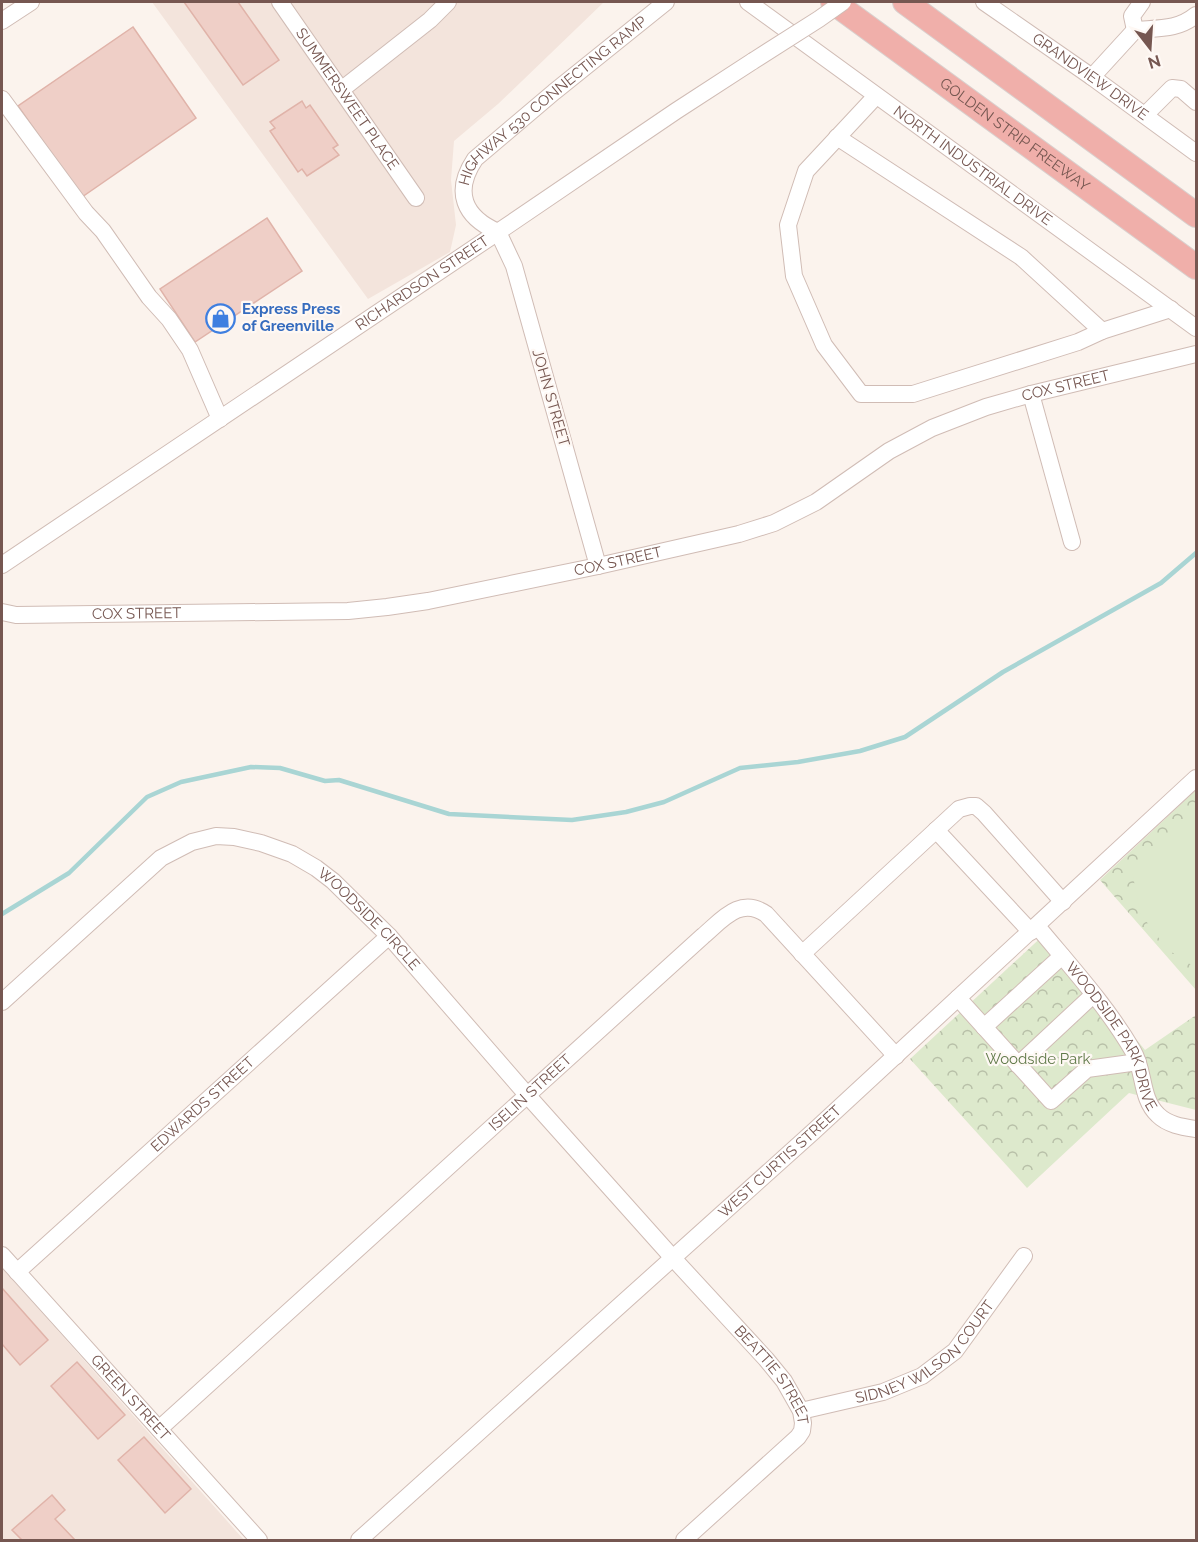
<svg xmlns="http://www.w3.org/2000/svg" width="1198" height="1542" font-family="Raleway,sans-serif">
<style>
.residential{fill:#f3e4dc}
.forest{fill:url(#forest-crowns)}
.pitch{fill:#dde9cc}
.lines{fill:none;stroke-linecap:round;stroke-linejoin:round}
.stream{stroke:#a9d5d4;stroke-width:4.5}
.building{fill:#efcfc7;stroke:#e0b3a9;stroke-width:1.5}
.minor-casing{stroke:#d0bcb5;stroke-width:18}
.highway-casing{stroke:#d9d0ce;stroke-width:26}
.minor{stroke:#fff;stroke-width:16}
.highway{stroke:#f0afaa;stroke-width:24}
.minor-bridge-casing{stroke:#d0bcb5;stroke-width:18;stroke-linecap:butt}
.minor-bridge{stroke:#fff;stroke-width:16}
.labels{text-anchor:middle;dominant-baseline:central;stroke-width:4.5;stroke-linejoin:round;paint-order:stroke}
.street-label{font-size:15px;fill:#765751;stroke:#fef8f4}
.shop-label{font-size:15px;font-weight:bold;fill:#366cbe;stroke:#fef8f4;text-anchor:start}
.park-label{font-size:15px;fill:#617a4a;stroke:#fef8f4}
</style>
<defs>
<pattern id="forest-crowns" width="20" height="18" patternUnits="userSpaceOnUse" patternTransform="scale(1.5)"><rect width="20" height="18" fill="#dde9cc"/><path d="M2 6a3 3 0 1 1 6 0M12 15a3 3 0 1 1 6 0" fill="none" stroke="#b8c0a8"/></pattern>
</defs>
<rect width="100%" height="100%" fill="#fbf3ed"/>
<path class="residential" d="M152,2H604L498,104L454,141L451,180L456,225L450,252L368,299Z
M2,1268L244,1540H2Z"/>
<path class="forest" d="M1196,790V990L1100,880Z
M1048,931L1145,1050L1196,1015V1110L1129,1093L1027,1188L910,1059Z"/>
<path class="pitch" d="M1196,812V968L1167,949L1140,913L1132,871Z"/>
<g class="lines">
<path class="stream" d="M2,914L69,873L147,797L181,782L251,767L280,768L325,781L339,780L449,814L572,820L626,812L664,802L740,768L798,762L860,751L905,737L1003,672L1161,583L1196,553"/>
</g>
<path class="building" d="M184,2H238L279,60L243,85Z
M133,27L196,118L82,197L18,106Z
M302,101L306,108L310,105L338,145L333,148L339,155L307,176L302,169L298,172L270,131L275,128L270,122Z
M267,218L302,271L195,342L160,289Z
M2,1288L48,1340L20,1365L2,1344Z
M77,1362L125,1415L98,1439L51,1386Z
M144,1437L191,1489L165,1513L118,1460Z
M52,1495L65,1510L55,1519L75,1540H22L12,1530Z"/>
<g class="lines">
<defs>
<g id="minor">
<path id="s1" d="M280,2L416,198"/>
<path id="s2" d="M748,2L1196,328"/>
<path id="s3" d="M984,2L1092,77L1196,153"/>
<path d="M2,21L31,2"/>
<path d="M1135,30L1132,16L1142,2"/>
<path d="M1092,77L1135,30C1159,28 1178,30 1196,15"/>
<path d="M341,90L430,20L448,2"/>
<path d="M876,96L806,171L788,225L794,276L824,345L861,394H913L1078,342L1102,331L1171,309"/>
<path d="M2,99L86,213L103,231L149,297L169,319L190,350L220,419"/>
<path d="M1145,115L1172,88L1181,89L1196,102"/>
<path d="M837,137L1021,257L1102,331"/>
<path d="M1031,394L1072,542"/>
<path id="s4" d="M2,565L498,232L676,111L753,61"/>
<path id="s5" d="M598,566L514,266L498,232C464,217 453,192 475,159L554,92L666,2"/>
<path id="s6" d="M2,612L16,615L348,611L387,607L428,601L598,566L739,534L774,523L816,502L889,451L932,428L986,407L1031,394L1196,354"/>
<path d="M936,830L1031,932"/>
<path id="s7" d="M1037,926C1070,966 1107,1006 1133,1051C1145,1071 1140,1098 1158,1115C1168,1125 1183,1127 1196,1129"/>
<path d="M802,954L959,809L970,806H976L984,813L1063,902"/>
<path d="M958,998L1051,1101L1087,1069L1138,1062"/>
<path id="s8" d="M2,1002L161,858L192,842L216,836L234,837L261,843L292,854L316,868L333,881L389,936L528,1096L672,1257L766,1359L784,1381L801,1411L803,1423L802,1431L798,1437L684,1540"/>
<path d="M984,1027L1062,956"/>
<path d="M1018,1065L1093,995"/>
<path id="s9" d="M2,1255L259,1540"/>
<path id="s10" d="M17,1272L389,936"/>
<path id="s11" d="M801,1411L883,1392L922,1376L955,1351L1024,1256"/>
<path id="s12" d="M159,1429L703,936C722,920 740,896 766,914L896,1056"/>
<path id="s13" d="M359,1540L814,1131L1196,778"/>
</g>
<g id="highway">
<path id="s14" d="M833,2L1196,267"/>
<path d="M905,2L1196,215"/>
</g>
</defs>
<use href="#minor" class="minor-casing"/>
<use href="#highway" class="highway-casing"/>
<use href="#minor" class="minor"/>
<use href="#highway" class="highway"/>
<defs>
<path id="minor-bridge" d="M753,61L819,19L843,2"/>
</defs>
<use href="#minor-bridge" class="minor-bridge-casing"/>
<use href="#minor-bridge" class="minor-bridge"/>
</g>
<defs>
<symbol id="shop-ring" viewBox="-11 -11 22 22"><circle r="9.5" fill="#fef8f4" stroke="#3f7fe0" stroke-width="1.5"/><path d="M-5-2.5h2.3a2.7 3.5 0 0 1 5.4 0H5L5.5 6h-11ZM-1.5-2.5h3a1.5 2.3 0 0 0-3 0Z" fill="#3f7fe0"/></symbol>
</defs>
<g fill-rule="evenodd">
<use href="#shop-ring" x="204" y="302" width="33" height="33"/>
</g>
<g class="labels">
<g class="street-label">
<text stroke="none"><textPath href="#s3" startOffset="130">GRANDVIEW DRIVE</textPath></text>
<text stroke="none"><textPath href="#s1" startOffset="118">SUMMERSWEET PLACE</textPath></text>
<text stroke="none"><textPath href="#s5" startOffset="536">HIGHWAY 530 CONNECTING RAMP</textPath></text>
<text stroke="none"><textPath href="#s14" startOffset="225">GOLDEN STRIP FREEWAY</textPath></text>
<text stroke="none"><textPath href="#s2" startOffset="278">NORTH INDUSTRIAL DRIVE</textPath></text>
<text stroke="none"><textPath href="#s4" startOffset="506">RICHARDSON STREET</textPath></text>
<text stroke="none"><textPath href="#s6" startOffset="1107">COX STREET</textPath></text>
<text transform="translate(551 398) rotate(74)">JOHN STREET</text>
<text stroke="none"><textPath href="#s6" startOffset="621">COX STREET</textPath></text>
<text stroke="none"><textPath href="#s6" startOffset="135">COX STREET</textPath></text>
<text stroke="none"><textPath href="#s8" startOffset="454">WOODSIDE CIRCLE</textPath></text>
<text stroke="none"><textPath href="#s7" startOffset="135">WOODSIDE PARK DRIVE</textPath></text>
<text stroke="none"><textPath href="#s12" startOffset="501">ISELIN STREET</textPath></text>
<text stroke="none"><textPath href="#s10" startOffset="250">EDWARDS STREET</textPath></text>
<text stroke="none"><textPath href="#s13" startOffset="566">WEST CURTIS STREET</textPath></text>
<text stroke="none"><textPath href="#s11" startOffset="142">SIDNEY WILSON COURT</textPath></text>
<text stroke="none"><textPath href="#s8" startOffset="1064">BEATTIE STREET</textPath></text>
<text stroke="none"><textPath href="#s9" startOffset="192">GREEN STREET</textPath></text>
</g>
<g class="shop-label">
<text x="242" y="309">Express Press<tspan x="242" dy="17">of Greenville</tspan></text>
</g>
<g class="park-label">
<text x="1038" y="1059">Woodside Park</text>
</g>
</g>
<rect width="1198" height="1542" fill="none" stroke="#765751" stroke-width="6"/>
<g transform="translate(1150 48) rotate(163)" stroke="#fef8f4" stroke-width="4.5" paint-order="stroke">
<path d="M0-4.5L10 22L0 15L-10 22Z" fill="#765751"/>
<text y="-9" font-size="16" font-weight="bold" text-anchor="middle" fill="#765751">N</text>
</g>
</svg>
